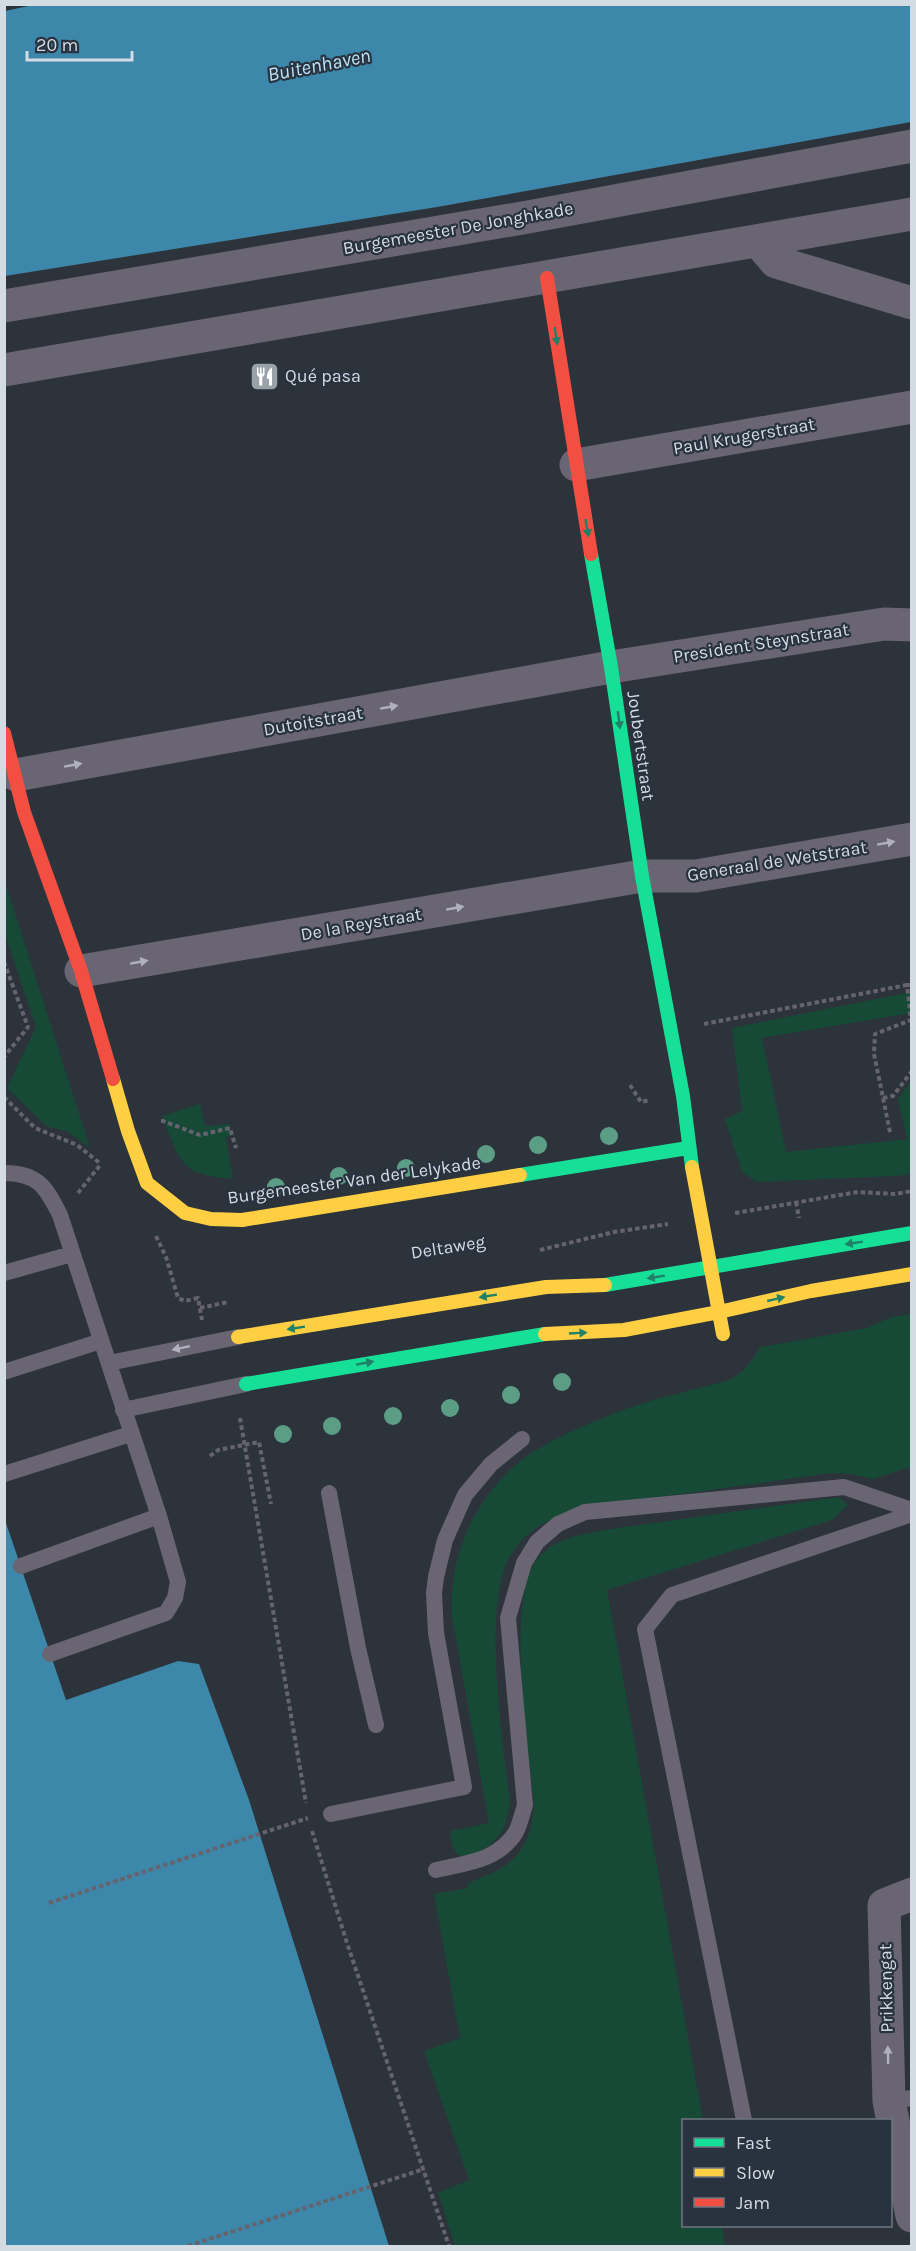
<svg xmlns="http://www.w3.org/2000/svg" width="916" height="2251" font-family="Karla,sans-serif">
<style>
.green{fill:#174937}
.water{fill:#3d87aa}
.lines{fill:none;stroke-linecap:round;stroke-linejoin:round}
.path{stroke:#65636d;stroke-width:4;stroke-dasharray:4.5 3;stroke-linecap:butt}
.lane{stroke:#6a6573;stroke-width:16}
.street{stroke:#6a6573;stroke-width:33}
.fast{stroke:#16e098;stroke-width:14}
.slow{stroke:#ffcf43;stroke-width:14}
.jam{stroke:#f24e42;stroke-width:14}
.tree{fill:#5c9e85}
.oneway{fill:#208167}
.oneway2{fill:#afb2bc}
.labels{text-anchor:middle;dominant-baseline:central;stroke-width:4.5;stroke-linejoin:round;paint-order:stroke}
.street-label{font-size:18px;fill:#d4dce3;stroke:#28333f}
.poi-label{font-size:18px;fill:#d4dce3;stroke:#28333f;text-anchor:start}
.water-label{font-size:20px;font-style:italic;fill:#bae2f7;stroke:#28333f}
</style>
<rect width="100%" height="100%" fill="#2d333a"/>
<path class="green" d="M5,882L90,1148L68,1132L46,1126L7,1088L36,1027L5,934Z
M911,992V1013L762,1038L786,1152L907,1139L898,1099L911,1081V1174L896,1176L757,1182L742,1172L725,1119L742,1111L732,1028Z
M200,1104L205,1126L230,1124L231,1136L226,1137L233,1179C179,1175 180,1161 162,1116Z
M911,1314V1467L873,1479L850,1474L831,1473L582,1508C552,1517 525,1529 509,1558C482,1610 503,1742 510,1802C507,1834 494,1847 464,1858C452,1853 452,1843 450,1831L489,1823L452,1617C448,1559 472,1505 514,1466C542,1441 605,1416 641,1404C663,1397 685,1392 707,1386C716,1383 726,1382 733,1378C746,1370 753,1359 760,1347L867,1328L892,1317Z
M832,1498H840L848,1505L832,1520L607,1590L703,2120H684V2226H722L725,2246H455L438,2193L469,2180L424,2051L460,2038L434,1894L468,1888V1883C479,1878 493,1874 503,1867C526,1853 534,1826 534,1801C528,1750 505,1596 538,1558C555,1538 580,1535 604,1530Z"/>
<path class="water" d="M38,4L911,5V122L437,207L5,276V11Z
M4,1517L66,1700L178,1661L199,1664L249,1800L389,2246H5Z"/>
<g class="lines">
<path class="path" d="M4,962L28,1027L4,1057
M704,1024L907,985
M630,1085L641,1102L650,1100
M4,1097L35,1128L77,1145L101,1164
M883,1098L893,1096L912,1071
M161,1121H163L200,1135L230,1128L236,1148
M890,1132L874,1054L875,1034L911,1020L907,985H912
M78,1193L101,1164
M796,1202L799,1218
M735,1213L858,1192L895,1194L912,1191
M156,1236L166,1257L178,1298L185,1301L198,1298L202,1320
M540,1250L614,1232L668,1224
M200,1308L228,1302
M240,1418L306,1803
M210,1456L218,1450L259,1442L271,1504
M312,1831L347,1943L449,2246
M49,1903L308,1818
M188,2246L424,2169"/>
<path class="lane" d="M4,1173C38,1173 46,1187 60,1215L159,1516L178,1582L175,1598L166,1613L50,1654
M4,1273L72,1254
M109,1363L238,1337
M4,1372L101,1341
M123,1410L246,1384
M4,1474L130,1434
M329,1493L358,1648L376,1725
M21,1566L159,1516
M331,1814L464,1787L436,1633L434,1593L436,1577L445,1540L465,1495L491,1464L522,1439
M436,1870C466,1863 498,1861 516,1832C520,1824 522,1814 525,1805L508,1618L524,1563L537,1542L558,1524L585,1512L844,1487L912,1510
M889,2101L912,2098
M744,2120L645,1629L672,1595L912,1514"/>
<path class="street" d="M758,241L776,262L912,303
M4,306L528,217L912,146
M4,370L912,214
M576,465L912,407
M16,775L611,667L884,624L912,625
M81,971L642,876H696L912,839
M912,1894L884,1905L889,2101L912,2216"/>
<path class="fast" d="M591,554L611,667L642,876L683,1096L692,1167
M520,1175L688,1148
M605,1285L912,1233
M246,1384L545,1334"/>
<path class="slow" d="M113,1079L128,1131L147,1183L185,1213L211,1219L242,1220L520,1175
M692,1167L723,1334
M545,1334L624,1330L719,1312L811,1291L912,1274
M238,1337L546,1287L605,1285"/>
<path class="jam" d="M547,278L591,554
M4,733L24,812L81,971L113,1079"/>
</g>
<g class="tree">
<circle cx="609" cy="1136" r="9"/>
<circle cx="538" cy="1145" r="9"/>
<circle cx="486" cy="1154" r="9"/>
<circle cx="406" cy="1168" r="9"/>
<circle cx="339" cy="1176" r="9"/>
<circle cx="276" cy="1187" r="9"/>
<circle cx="562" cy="1382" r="9"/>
<circle cx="511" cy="1395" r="9"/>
<circle cx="450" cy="1408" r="9"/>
<circle cx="393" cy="1416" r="9"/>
<circle cx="332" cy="1426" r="9"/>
<circle cx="283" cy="1434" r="9"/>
</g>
<defs><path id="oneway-solid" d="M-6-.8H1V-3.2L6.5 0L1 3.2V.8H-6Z" transform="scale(1.5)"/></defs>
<g class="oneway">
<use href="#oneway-solid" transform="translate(556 336) rotate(81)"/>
<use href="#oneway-solid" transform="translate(587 528) rotate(80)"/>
<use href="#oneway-solid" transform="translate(619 720) rotate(82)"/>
<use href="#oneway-solid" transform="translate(854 1243) rotate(171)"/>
<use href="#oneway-solid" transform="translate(656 1277) rotate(171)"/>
<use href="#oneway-solid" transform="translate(488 1296) rotate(171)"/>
<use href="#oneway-solid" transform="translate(776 1299) rotate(-13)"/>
<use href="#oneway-solid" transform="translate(296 1328) rotate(171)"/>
<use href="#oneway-solid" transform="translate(578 1333) rotate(-3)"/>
<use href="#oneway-solid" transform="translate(365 1363) rotate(-10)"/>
</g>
<g class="oneway2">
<use href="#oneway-solid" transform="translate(389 707) rotate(-10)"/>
<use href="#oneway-solid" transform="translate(73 765) rotate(-10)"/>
<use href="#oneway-solid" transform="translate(886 843) rotate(-10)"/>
<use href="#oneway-solid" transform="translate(455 908) rotate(-10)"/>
<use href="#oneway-solid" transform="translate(139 962) rotate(-10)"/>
<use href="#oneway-solid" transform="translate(181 1348) rotate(168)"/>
<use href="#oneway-solid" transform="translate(888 2055) rotate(-91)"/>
</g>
<defs>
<symbol id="restaurant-square" viewBox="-11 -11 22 22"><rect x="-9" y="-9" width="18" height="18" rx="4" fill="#9aa1a8" stroke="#28333f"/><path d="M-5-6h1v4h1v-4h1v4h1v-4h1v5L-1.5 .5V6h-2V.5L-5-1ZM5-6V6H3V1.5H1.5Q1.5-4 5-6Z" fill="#fff"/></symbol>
</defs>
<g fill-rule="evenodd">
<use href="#restaurant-square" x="248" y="360" width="33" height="33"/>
</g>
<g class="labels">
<g class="street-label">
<text transform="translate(458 228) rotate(-10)">Burgemeester De Jonghkade</text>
<text transform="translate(744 436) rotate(-10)">Paul Krugerstraat</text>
<text transform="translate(761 643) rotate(-9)">President Steynstraat</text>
<text transform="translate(313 721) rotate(-10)">Dutoitstraat</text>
<text transform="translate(641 746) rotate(82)">Joubertstraat</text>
<text transform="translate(777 861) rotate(-9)">Generaal de Wetstraat</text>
<text transform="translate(361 924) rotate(-10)">De la Reystraat</text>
<text transform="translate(354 1180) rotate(-8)">Burgemeester Van der Lelykade</text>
<text transform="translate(448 1247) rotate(-9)">Deltaweg</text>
<text transform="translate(886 1988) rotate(-91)">Prikkengat</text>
</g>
<g class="poi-label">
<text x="285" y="376">Qué pasa</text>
</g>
<g class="water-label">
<text transform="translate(319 65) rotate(-11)">Buitenhaven</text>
</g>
</g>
<rect width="916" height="2251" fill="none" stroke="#d4dce3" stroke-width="12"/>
<rect x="682" y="2119" width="210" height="108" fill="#28333f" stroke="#6d7781" stroke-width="1.5"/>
<rect x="694" y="2138" width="30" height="9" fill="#16e098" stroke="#6d7781" stroke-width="1.5"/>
<text x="736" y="2149" font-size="18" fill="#d4dce3">Fast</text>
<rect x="694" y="2168" width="30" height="9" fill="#ffcf43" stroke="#6d7781" stroke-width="1.5"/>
<text x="736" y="2179" font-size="18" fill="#d4dce3">Slow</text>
<rect x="694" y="2198" width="30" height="9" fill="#f24e42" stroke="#6d7781" stroke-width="1.5"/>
<text x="736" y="2209" font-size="18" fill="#d4dce3">Jam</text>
<path d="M27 51v9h105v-9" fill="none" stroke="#d4dce3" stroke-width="3"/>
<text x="36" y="51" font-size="18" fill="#d4dce3" stroke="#28333f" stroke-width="4.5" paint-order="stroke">20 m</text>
</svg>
